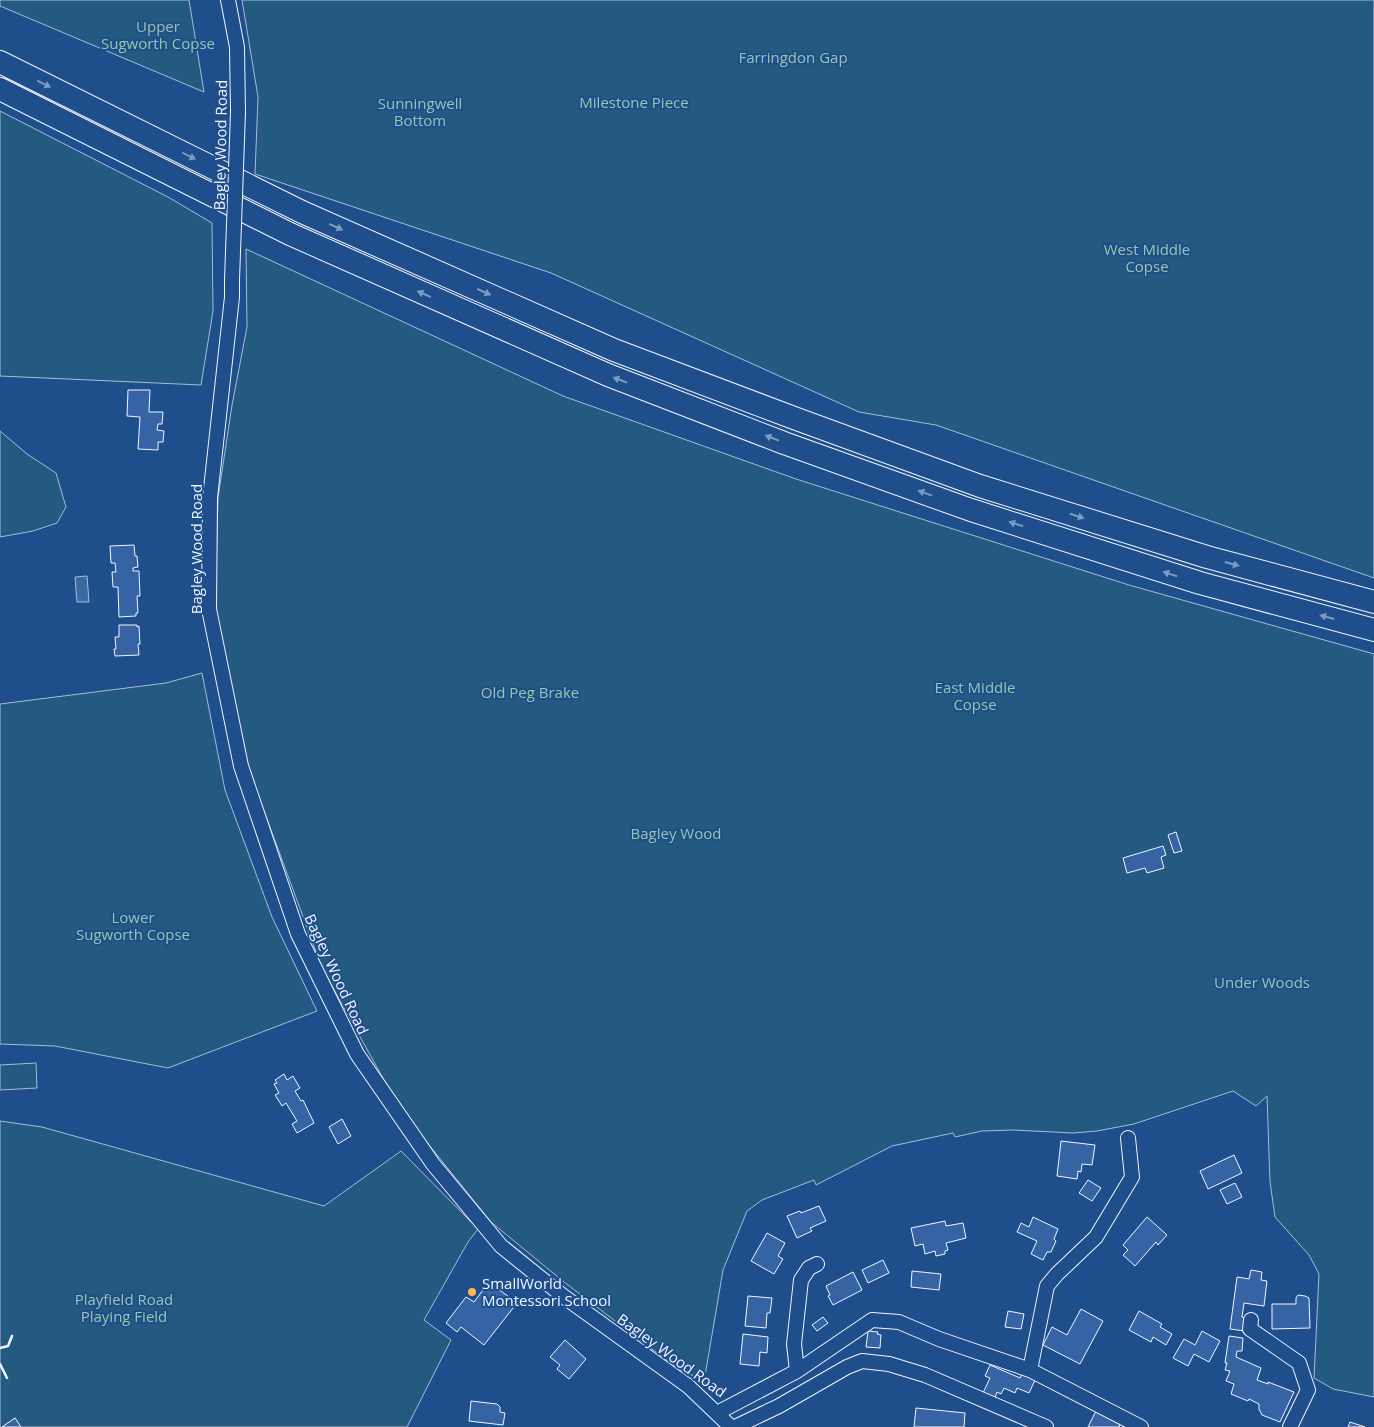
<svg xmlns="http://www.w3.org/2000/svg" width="1374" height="1427" font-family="'Open Sans',sans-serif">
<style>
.green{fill:#245a82;stroke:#a8bbd7}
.water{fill:#3b69a3;stroke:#a8bbd7}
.building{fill:#3563a3;stroke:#f2f6ff}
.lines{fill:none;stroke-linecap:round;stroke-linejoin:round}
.minor-casing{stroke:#f2f6ff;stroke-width:16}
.trunk-casing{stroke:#f2f6ff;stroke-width:24}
.minor{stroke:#1f4e8c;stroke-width:14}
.trunk{stroke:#1f4e8c;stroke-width:22}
.minor-bridge-casing{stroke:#f2f6ff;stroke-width:16;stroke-linecap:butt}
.minor-bridge{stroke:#1f4e8c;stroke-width:14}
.wall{stroke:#f2f6ff;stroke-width:2.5}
.oneway{fill:#7e9ac0}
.poi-dot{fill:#ffb74d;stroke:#1f4e8c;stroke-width:2}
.labels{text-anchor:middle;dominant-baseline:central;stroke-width:4;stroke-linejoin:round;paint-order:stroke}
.park-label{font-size:15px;fill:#97c8a6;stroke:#1f4e8c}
.street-label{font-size:15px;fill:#f2f6ff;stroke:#1f4e8c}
.poi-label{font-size:15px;fill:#f2f6ff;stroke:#1f4e8c;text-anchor:start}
</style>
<rect width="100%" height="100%" fill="#1f4e8c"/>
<path class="green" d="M0,0H189L204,92L0,6Z
M242,0H1374V578L936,425L859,412L551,273L255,174L258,97Z
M0,111L168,197L212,223L213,311L201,385L0,376Z
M246,249L563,396L796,479L1129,585L1374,654V1397L1333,1389L1314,1378L1319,1274L1309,1255L1275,1217L1270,1182L1267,1096L1256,1106L1233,1091L1134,1124L1097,1131L1073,1133L1013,1130L982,1131L955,1137L953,1133L892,1146L816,1185L814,1180L762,1200L747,1211L723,1270L705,1376H694L678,1369L564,1282L491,1222L400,1109L322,968L247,765L215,606L218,498L232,405L247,327Z
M0,431L27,454L56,473L66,507L57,523L33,531L0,537Z
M202,673L225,790L272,917L317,1011L168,1068L55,1046L0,1044V704L166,683Z
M36,1063L37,1088L0,1090V1065Z
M0,1121L42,1127L324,1206L401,1151L478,1229L468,1242L424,1320L451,1340L407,1427H0Z"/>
<path class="water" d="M87,576L89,602H77L75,577Z"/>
<path class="building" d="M128,390H150L149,412H163L162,424H158L157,430L164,431L163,442H158V450L138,449L140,417L127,416Z
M134,545L135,556H137L138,567L133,568V571H139L140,596H137L138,613H136V616L119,617L118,587H113L112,572H116L115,563H111L110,546Z
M119,625H137V627L139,626L140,644H138L139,655L115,656L114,649H116L115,637H119Z
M1176,832L1182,851L1174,853L1168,835Z
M1163,846L1166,855L1161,857L1164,868L1147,873L1145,868L1127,873L1123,858Z
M284,1074L287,1080L293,1076L300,1088L295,1091L301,1101L303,1100L314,1123L297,1133L292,1124L297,1121L286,1103L282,1106L275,1095L279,1093L274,1084L277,1083L275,1080Z
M342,1119L351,1136L338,1144L329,1127Z
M1061,1141L1095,1145L1092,1165L1082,1164L1081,1172L1078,1171L1077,1179L1057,1176Z
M1234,1155L1242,1173L1208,1189L1200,1171Z
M1088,1180L1101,1188L1092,1201L1079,1193Z
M1235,1183L1242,1197L1227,1204L1220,1190Z
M819,1206L826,1221L810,1228L812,1231L797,1238L787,1216L800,1211L801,1213Z
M1033,1217L1058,1229L1054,1239L1056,1241L1051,1252H1047L1043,1260L1031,1254L1037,1241L1017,1232L1021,1223L1029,1227Z
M1147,1217L1167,1235L1158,1245L1156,1242L1135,1266L1123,1255L1128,1250L1123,1245Z
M945,1221L946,1226L963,1223L966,1238L946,1243L948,1250L945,1251V1254L936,1256L935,1251L925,1254L923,1244L915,1246L911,1228Z
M767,1233L785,1243L778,1256L783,1259L774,1274L751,1261Z
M883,1260L889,1273L868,1283L862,1270Z
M1251,1270L1262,1272L1261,1280L1267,1281L1264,1306L1244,1303L1242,1317L1246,1318L1245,1331L1230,1329L1237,1277L1249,1279Z
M912,1271L941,1274L939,1290L911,1287Z
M853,1272L862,1290L833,1305L828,1296L830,1295L826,1286Z
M489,1282L517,1303L484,1345L461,1327L457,1332L446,1323L466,1297L474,1302Z
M1298,1295L1305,1296L1309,1298L1310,1328L1272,1329V1304H1296V1298Z
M748,1296L772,1298L770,1313H767L766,1328L745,1326Z
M1081,1309L1103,1321L1080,1364L1043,1345L1052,1327L1067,1335Z
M1008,1311L1024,1314L1021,1329L1005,1327Z
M1139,1311L1162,1324L1160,1327L1172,1334L1166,1345L1153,1337L1151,1342L1129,1330Z
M823,1317L828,1323L817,1331L812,1325Z
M868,1331L878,1332L877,1334L881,1335L880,1348L866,1347Z
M1202,1331L1220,1341L1209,1362L1194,1354L1188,1366L1173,1358L1184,1339L1195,1345Z
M743,1334L768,1337L767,1353L760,1352L759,1366L740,1364Z
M1229,1336L1243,1338L1242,1351H1237L1236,1357L1261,1368L1257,1380L1268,1384V1382L1294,1392L1280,1422L1262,1415L1259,1409V1404L1249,1399L1248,1401L1231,1394L1234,1384L1226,1381L1230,1371L1225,1370L1227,1363H1225Z
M565,1340L586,1359L569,1379L557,1369L560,1365L550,1357Z
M990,1365L1020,1378L1022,1374L1035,1380L1029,1393L1017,1388L1015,1393L1004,1388L1001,1394L997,1392L995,1398L983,1393L990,1378L985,1376Z
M471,1401L497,1404L500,1407V1412L505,1413L503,1425L469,1421Z
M916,1408L965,1413L964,1427H914Z
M1096,1411L1120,1424L1119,1427H1088Z
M15,1418L21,1427H2Z
M1350,1422L1365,1427H1348Z"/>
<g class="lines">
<defs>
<path id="minor" d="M228,0L237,47L238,112
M232,280V297L210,498L209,609L241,766L298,934L357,1054L433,1164L501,1246L563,1296L688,1386L731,1427
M1251,1320L1250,1329L1299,1363L1308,1390L1290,1427
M1030,1370L1047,1286L1057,1274L1096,1237L1132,1177L1128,1138
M797,1371L794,1344L801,1280L809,1268L817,1264
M717,1413L797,1371L872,1320L899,1322L939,1339L1030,1370L1141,1427
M735,1427L779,1406L847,1367L862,1361L889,1364L925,1375L1046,1427"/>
<path id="trunk" d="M0,62L302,212L614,350L794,418L980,486L1207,557L1374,602
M0,89L290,234L608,375L784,443L971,510L1200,583L1374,630"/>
</defs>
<use href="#minor" class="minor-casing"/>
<use href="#trunk" class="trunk-casing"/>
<use href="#minor" class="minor"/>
<use href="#trunk" class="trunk"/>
<defs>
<path id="minor-bridge" d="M232,280L238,112"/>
</defs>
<use href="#minor-bridge" class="minor-bridge-casing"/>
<use href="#minor-bridge" class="minor-bridge"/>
<path class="wall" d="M0,1348L8,1346L12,1336
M0,1364L7,1378"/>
</g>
<defs><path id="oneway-solid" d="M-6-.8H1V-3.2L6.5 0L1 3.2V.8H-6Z" transform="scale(1.25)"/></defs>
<g class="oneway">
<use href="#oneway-solid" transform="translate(44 84) rotate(26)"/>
<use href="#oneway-solid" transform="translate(189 156) rotate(26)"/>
<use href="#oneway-solid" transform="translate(336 227) rotate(24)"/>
<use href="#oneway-solid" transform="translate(484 292) rotate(24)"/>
<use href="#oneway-solid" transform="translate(424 294) rotate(-156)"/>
<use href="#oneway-solid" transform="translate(620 380) rotate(-159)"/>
<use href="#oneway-solid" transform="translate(772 438) rotate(-159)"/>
<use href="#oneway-solid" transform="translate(925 493) rotate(-160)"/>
<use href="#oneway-solid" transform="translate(1077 516) rotate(18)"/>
<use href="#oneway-solid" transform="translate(1016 524) rotate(-162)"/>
<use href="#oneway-solid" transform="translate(1232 564) rotate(15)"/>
<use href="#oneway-solid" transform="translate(1170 574) rotate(-162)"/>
<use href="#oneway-solid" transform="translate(1327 617) rotate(-165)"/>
</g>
<circle class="poi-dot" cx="472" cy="1292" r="5"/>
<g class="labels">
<g class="park-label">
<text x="158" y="26">Upper<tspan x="158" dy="17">Sugworth Copse</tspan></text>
<text x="793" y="57">Farringdon Gap</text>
<text x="634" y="102">Milestone Piece</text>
<text x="420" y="103">Sunningwell<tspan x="420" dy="17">Bottom</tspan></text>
<text x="1147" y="249">West Middle<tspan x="1147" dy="17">Copse</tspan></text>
<text x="975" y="687">East Middle<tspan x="975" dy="17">Copse</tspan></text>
<text x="530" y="692">Old Peg Brake</text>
<text x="676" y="833">Bagley Wood</text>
<text x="133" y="917">Lower<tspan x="133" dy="17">Sugworth Copse</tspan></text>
<text x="1262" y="982">Under Woods</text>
<text x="124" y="1299">Playfield Road<tspan x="124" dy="17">Playing Field</tspan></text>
</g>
<g class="street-label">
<text transform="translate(220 145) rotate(-89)">Bagley Wood Road</text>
<text transform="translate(196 549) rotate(-90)">Bagley Wood Road</text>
<text transform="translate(337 974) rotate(65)">Bagley Wood Road</text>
<text transform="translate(672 1355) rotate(36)">Bagley Wood Road</text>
</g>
<g class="poi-label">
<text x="482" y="1283">SmallWorld<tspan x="482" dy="17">Montessori School</tspan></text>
</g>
</g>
</svg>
